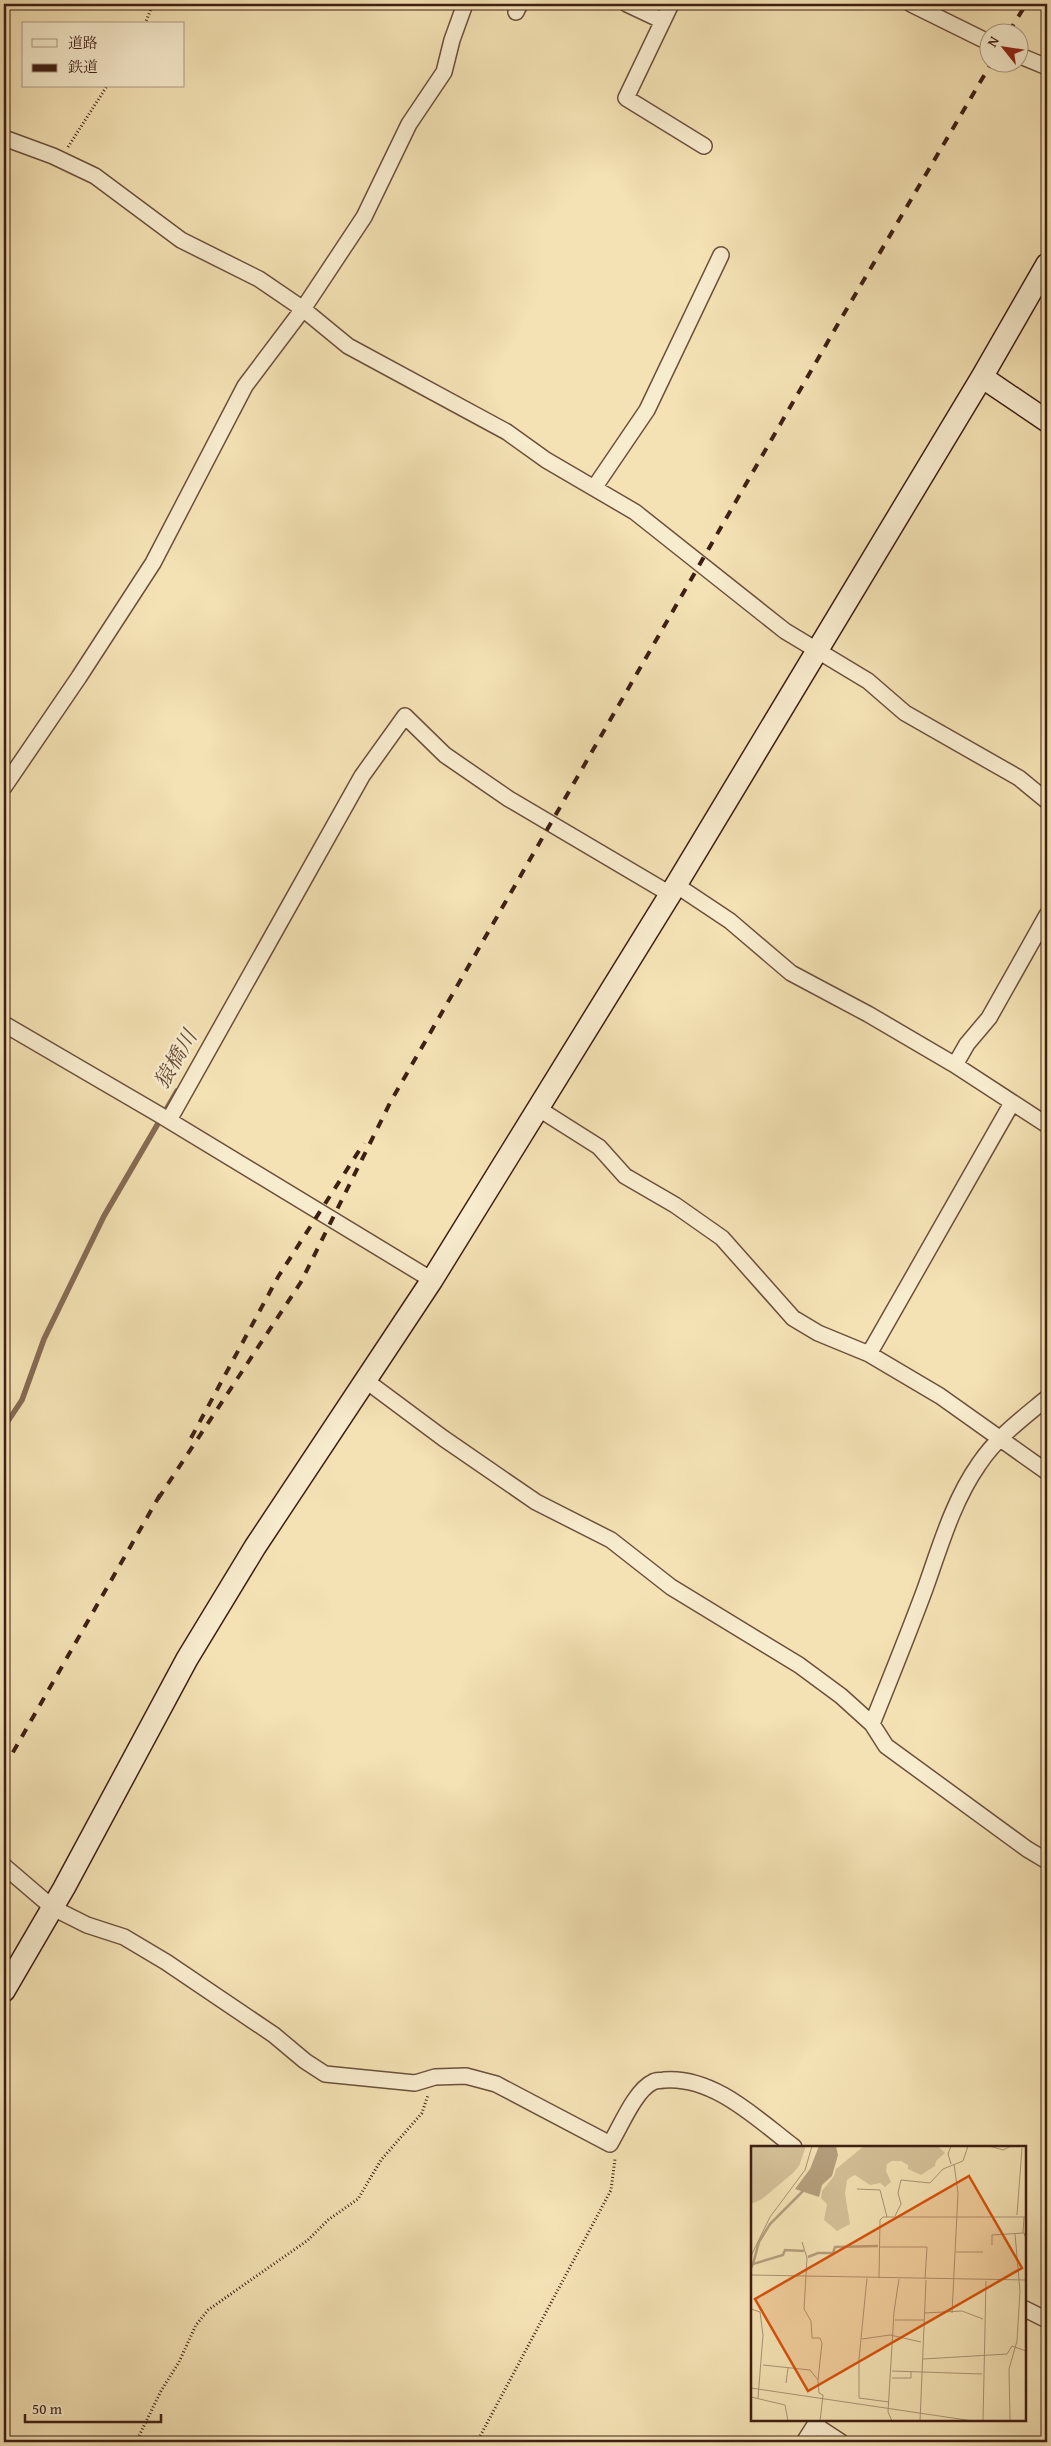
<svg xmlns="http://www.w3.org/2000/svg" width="1051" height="2446" font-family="'Gentium Book Plus','Noto Serif JP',serif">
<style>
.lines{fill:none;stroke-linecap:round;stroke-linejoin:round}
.stream{stroke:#866c54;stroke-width:5.5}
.street-casing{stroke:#6c503c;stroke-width:18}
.secondary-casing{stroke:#3e1f14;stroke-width:24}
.path{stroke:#3e1f14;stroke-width:3;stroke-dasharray:1 2.5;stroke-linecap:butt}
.street{stroke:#f8ecce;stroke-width:15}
.secondary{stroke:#f8ecce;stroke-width:21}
.rail{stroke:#3e1f14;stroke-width:4;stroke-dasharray:9 9;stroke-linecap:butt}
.labels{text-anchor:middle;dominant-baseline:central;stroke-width:5;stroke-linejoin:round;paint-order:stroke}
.water-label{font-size:21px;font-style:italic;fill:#684c39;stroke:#f8ecce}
.inset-river{fill:none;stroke:#b6a07e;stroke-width:2.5}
.inset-road{fill:none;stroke:#ab9474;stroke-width:1}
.view{fill:#d7530d;fill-opacity:0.15;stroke:#d7530d;stroke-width:2.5}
.inset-edge{fill:none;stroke:#3e1f14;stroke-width:2.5}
</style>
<rect width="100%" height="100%" fill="#f4e2b4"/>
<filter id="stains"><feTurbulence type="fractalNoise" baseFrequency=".004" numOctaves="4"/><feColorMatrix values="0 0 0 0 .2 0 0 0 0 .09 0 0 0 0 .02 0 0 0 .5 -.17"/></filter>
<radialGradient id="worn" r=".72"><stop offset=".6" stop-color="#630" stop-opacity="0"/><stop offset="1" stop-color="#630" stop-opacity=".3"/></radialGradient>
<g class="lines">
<path class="stream" d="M4,1427L22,1400L44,1339L104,1216L177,1091"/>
<defs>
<path id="street" d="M627,4L663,21
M671,4L626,98L704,146
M911,4L988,42
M516,12L520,4
M1018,55L1047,67
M4,138L53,156L95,176L181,240L259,279L303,309L348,346L507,432L546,460L635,512L785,631L868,681L905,713L1019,778L1047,801
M594,488L647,410L721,255
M4,787L79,677L153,563L245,386L303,309L364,217L409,124L444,72L452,40L465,4
M676,885L730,921L791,973L868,1014L955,1065L1047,1125
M4,1024L160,1115L432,1280
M955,1065L967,1044L989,1018L1047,915
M539,1109L599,1147L625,1176L675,1205L722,1238L793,1318L818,1333L869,1354L940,1396L1047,1472
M169,1120L362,776L405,716L445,755L509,799L670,894
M869,1354L1012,1103
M365,1380L443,1438L536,1502L611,1540L671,1587L799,1665L841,1696L872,1724L886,1746L1027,1849L1047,1861
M872,1724C890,1679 908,1635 925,1589C940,1547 953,1501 979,1464C997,1437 1023,1418 1047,1398
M4,1866L53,1908L87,1925L124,1937L166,1962L274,2035L305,2061L325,2074L415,2083L435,2077L466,2076L496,2084L610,2144C620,2128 635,2090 653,2082C656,2080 661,2081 664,2080C714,2076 757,2119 794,2147
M1025,2309L1047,2320
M815,2425L841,2442
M804,2442L818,2420"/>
<path id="secondary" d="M982,377L1047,421
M4,1991L64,1888L187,1659L255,1547L432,1280L676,885L982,377L1047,264"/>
</defs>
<use href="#street" class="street-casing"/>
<use href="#secondary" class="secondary-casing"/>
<path class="path" d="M145,24L153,4
M68,147L107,86
M418,2438L424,2442
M136,2442L161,2391L179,2362L196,2325L208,2310L308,2240L328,2220L358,2199L381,2160L422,2113L428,2095
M477,2442L611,2190L615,2159"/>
<use href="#street" class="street"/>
<use href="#secondary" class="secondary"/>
<path class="rail" d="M1009,32L1026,4
M191,1438L278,1277L364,1143
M158,1499L301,1282L391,1101L842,317L992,62
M4,1768L161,1493"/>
</g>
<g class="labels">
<g class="water-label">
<text transform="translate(175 1059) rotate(-60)">猿橋川</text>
</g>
</g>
<g transform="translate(751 2146)">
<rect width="275" height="275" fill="#f4e2b4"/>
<path d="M0,0H55L48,20L42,27L11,53L0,58ZM113,0H187L194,7L185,15L184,20L170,29L157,23V19L150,15H141L136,18L135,25L140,36L134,41L129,37L119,39L104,29L100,31L96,34L94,48L99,78L86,85L73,74L76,58L70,52L71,45L83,30L85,23Z" fill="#d5c199"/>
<path d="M68,0H85L87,9L81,30L71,39L68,51L44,43L59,23Z" fill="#b6a07e"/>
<path class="inset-river" d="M57,111L67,107H82L84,101L127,100M2,118L8,96L19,78L52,45M0,122L2,118L32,109L34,104L53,105"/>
<path class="inset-road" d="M200,0L197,8L200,18M238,0L252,4L260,0M106,43L129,44L136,71M266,69L271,2M144,70L150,58L147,47L150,34L179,37L192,23L212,15L217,0M272,87L273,71M51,96L56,112L53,163L60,175L61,192H69L71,197L67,234L68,247L72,249L69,275M241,99V89L273,87L275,93M128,101H176L174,133M205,106H232M0,110L19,71L54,24L61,0M0,129L275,134M116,132L108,213V252L138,256M128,132L129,74L132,71H275M0,163L9,166L12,189L7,252M173,167L211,165L232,173M201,167L207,47L203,18M144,174H173M111,193L139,189L170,196M172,213L256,208L261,200L275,205M12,219L59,224L67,234M141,225L231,228M141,232H160V225M35,237L37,222M0,242L222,275M0,251L34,259L37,275M141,275L137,266L143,166L148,133M169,275L175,134M232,275L235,135M259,275L258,223L266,195L269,145L264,88"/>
<path class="view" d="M218,30L271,122L57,245L4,153Z"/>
<rect width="275" height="275" class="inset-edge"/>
</g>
<rect width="1051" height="2446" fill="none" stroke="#f4e2b4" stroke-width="20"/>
<rect x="5" y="5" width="1041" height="2436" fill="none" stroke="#3e1f14" stroke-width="2.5"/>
<rect x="10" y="10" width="1031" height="2426" fill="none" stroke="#3e1f14"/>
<rect x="22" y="22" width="162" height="65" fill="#f8ecce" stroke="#ae9a84"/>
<rect x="32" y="39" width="25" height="8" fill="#f8ecce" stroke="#ae9a84"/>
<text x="68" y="48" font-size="15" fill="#3e1f14">道路</text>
<rect x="32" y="64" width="25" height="8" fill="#3e1f14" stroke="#ae9a84"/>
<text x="68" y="72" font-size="15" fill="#3e1f14">鉄道</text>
<g transform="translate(1004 48) rotate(300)"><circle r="24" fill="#f8ecce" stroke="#ae9a84"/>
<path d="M0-4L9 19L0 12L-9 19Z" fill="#8f2418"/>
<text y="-8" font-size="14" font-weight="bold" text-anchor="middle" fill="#3e1f14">N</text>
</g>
<path d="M25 2414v8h136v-8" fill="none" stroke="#3e1f14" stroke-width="2.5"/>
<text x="32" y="2414" font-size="15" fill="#3e1f14" stroke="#f8ecce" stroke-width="4" paint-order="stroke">50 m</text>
<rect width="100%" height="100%" filter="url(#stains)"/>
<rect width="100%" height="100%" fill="url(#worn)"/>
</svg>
